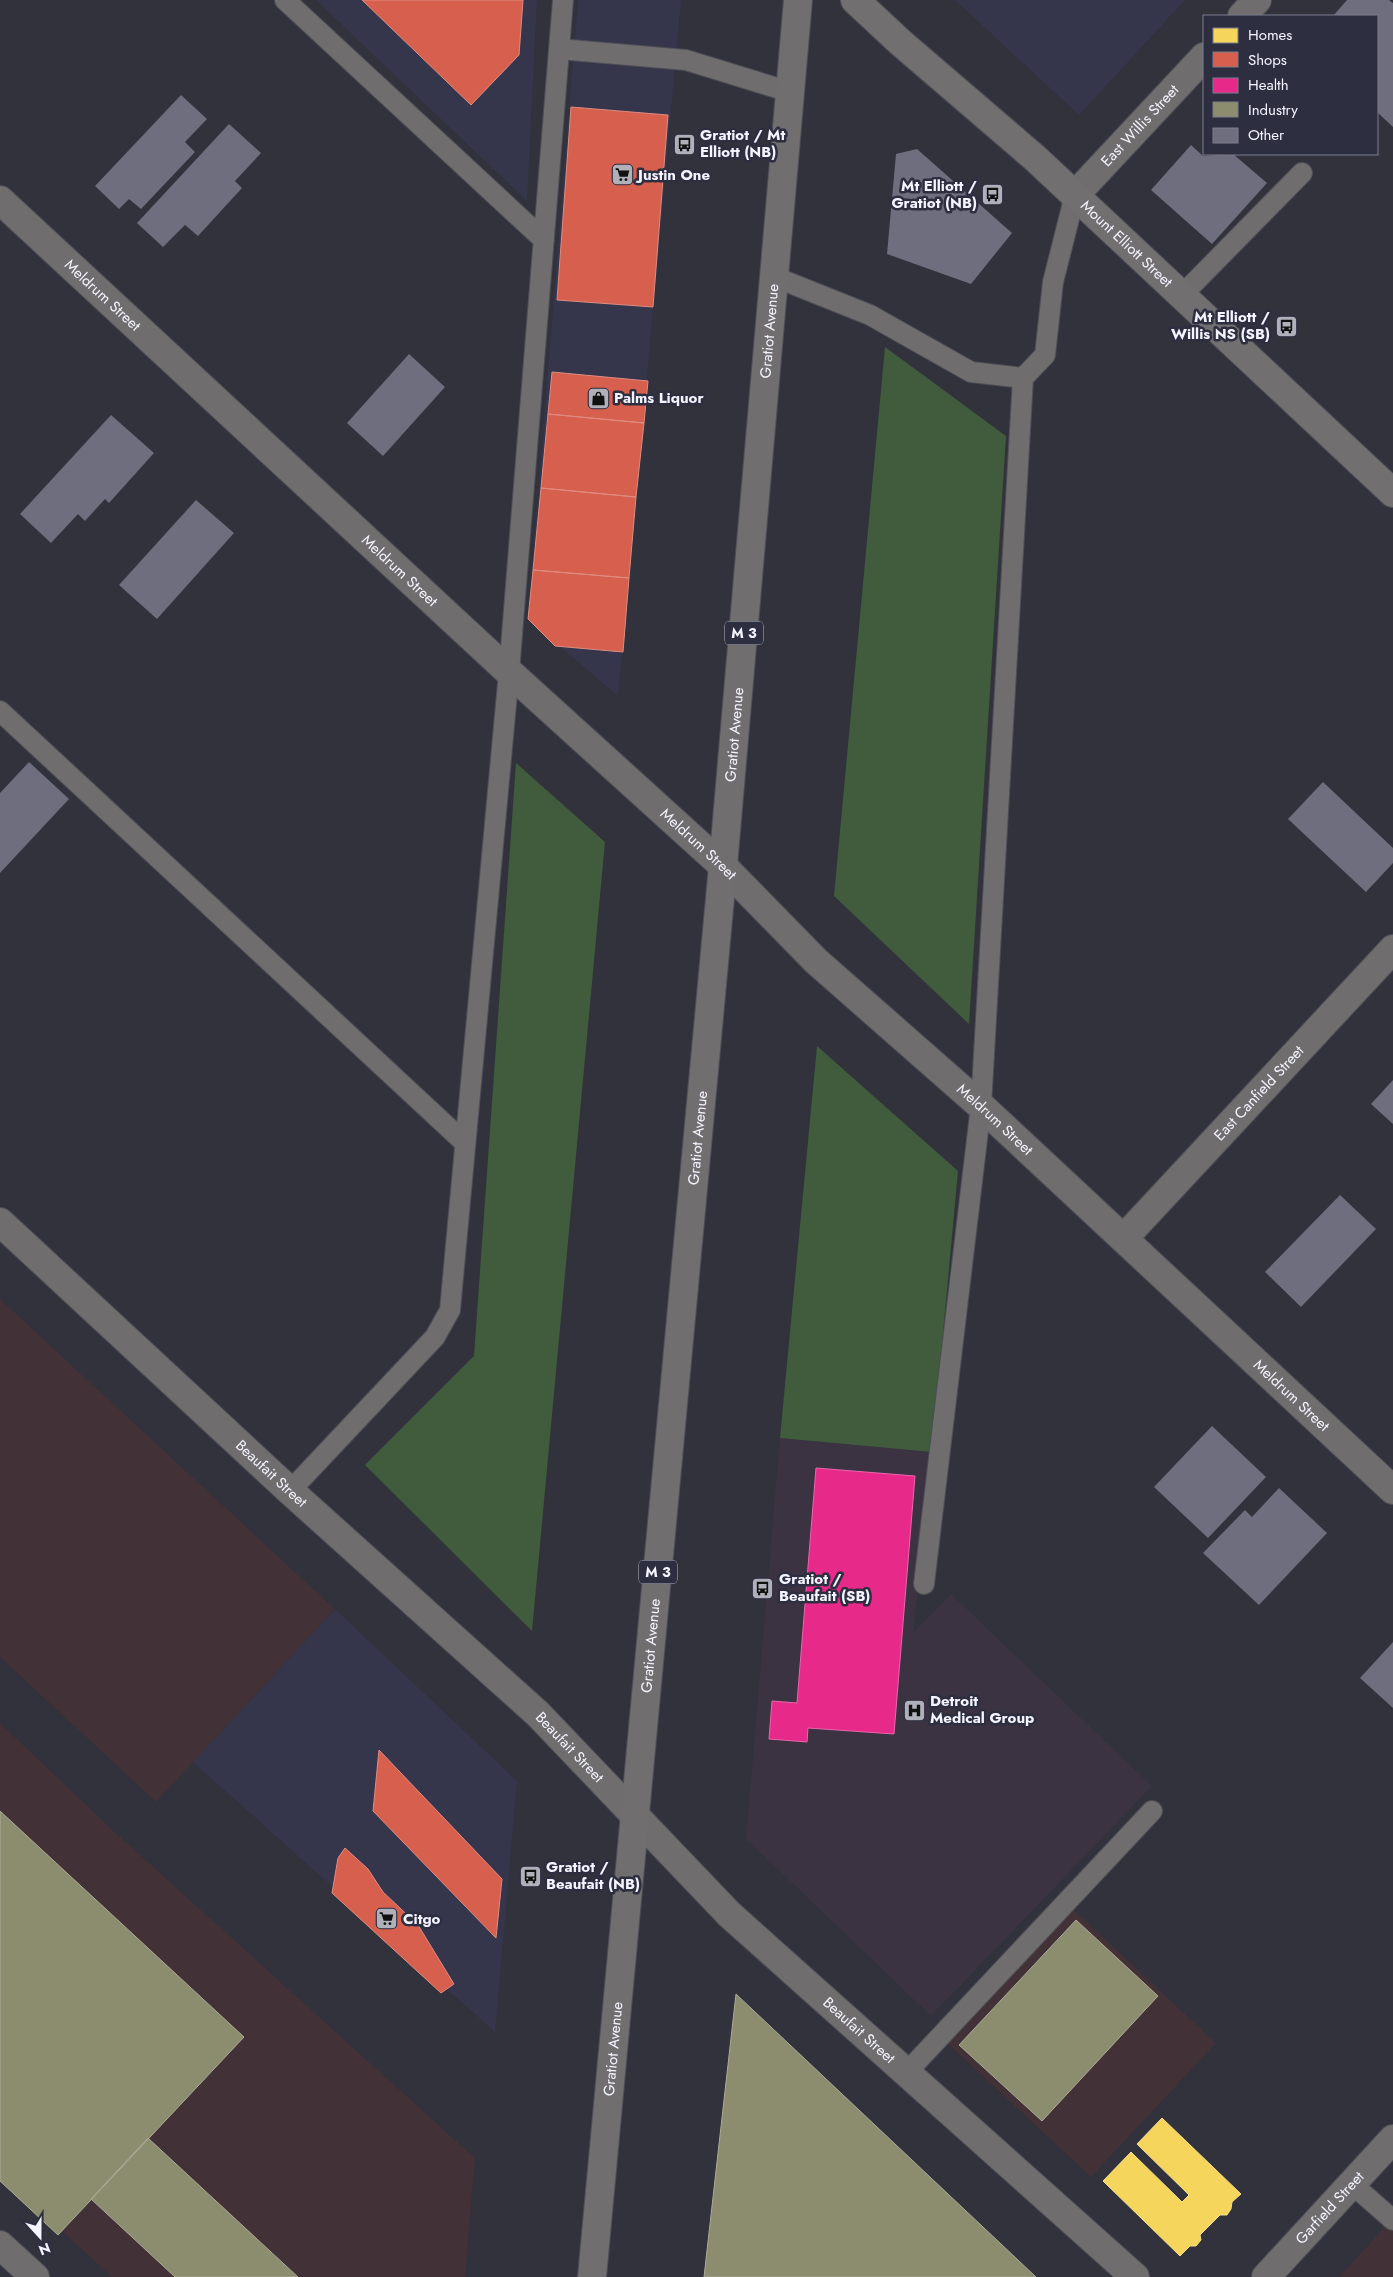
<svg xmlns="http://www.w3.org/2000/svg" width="1393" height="2277" font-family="Jost,sans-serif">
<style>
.built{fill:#35364c}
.industrial{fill:#423136}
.medical{fill:#3b3342}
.green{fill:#405c3c}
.homes{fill:#f6d55c;stroke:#f5de8d}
.shops{fill:#d6604d;stroke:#df8c82}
.health{fill:#e7298a;stroke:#eb66ad}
.industry{fill:#8c8c6e;stroke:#abab99}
.building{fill:#6e6e7e}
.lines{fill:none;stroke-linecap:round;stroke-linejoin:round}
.service-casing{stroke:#4d4e56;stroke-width:22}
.minor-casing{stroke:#4d4e56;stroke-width:30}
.secondary-casing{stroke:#4d4e56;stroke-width:30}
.primary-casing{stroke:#4d4e56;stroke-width:30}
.service{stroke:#6f6d6d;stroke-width:20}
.minor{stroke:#6f6d6d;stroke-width:28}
.secondary{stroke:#726f71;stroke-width:28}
.primary{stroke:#716e70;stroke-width:28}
.labels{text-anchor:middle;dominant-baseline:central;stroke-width:5;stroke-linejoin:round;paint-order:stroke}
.shield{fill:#2d2e40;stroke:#b8b9c5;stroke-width:1}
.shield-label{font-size:14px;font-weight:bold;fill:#f3f4fe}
.street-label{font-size:15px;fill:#f3f4fe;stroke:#2d2e40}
.poi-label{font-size:15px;font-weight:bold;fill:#f3f4fe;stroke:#2d2e40;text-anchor:start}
</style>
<rect width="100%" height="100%" fill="#31323c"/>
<path class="built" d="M316,0H537L527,201Z
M578,0H681L618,696L528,619Z
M955,0H1185L1079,115Z
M335,1609L517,1781L495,2032L193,1762Z"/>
<path class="industrial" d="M0,1299L335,1609L156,1802L0,1657Z
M0,1723L118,1835L475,2158L465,2277H112L0,2174Z
M1072,1908L1216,2043L1091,2177L946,2042Z
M1393,2218V2277H1339Z"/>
<path class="medical" d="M780,1438L932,1452L913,1633L951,1594L1152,1786L931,2016L746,1839Z"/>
<path class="green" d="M885,347L1006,436L969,1024L834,896Z
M516,763L605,842L532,1631L365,1465L474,1356Z
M817,1046L958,1171L932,1452L780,1438Z"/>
<path class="homes" d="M1162,2118L1241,2194L1232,2202L1231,2209L1227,2215H1220L1200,2235L1201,2240L1196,2246H1190L1180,2256L1103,2181L1131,2152L1182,2202L1189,2195L1137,2144Z"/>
<path class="shops" d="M362,0H523L519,55L471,105Z
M571,107L668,115L653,307L557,300Z
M552,372L648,381L644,423L548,414Z
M548,414L644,423L636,497L541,488Z
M541,488L636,497L629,578L533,570Z
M533,570L629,578L623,652L555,646L528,619Z
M379,1750L502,1879L496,1938L373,1811Z
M345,1848L368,1869L383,1892L418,1925L454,1984L441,1993L332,1893L338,1858Z"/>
<path class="health" d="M816,1468L915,1476L894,1734L808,1728L807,1742L769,1739L772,1701L797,1703Z"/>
<path class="industry" d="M0,1811L244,2037L58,2235L0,2181Z
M1076,1920L1158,1996L1042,2121L959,2045Z
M736,1994L1036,2277H704Z
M148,2138L298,2277H175L91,2199Z"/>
<path class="building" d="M1347,0H1389L1393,3V127L1377,112V16H1333Z
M181,95L207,119L185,142L195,152L141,209L129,199L119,209L95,186Z
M229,124L261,153L235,181L242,188L198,236L185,225L163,247L137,223Z
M1191,145L1203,156L1233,154L1267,183L1212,244L1151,190Z
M917,149L1012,233L971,284L887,254L896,154Z
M409,354L445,387L383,456L347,423Z
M111,415L154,453L109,503L105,499L85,521L78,514L51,543L20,514Z
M196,500L234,533L157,619L119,585Z
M29,762L69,799L0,873V793Z
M1323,782L1393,848V863L1366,892L1288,819Z
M1393,1080V1124L1371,1104Z
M1340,1195L1376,1229L1301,1307L1265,1272Z
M1212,1426L1266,1477L1208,1538L1154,1487Z
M1279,1488L1327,1533L1259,1605L1203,1553L1245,1510L1252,1517Z
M1393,1642V1708L1360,1678Z"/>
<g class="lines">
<defs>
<path id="service" d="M285,0L544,240
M559,49L686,60L790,92
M775,277L870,315L971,372L1023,378L1045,355L1053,282L1075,195
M1182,295L1302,173
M0,711L465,1143
M290,1491L435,1337L450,1310L509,672L563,0
M924,1584L981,1106L1023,378
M906,2073L1152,1811
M1352,2184L1393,2220"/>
<g id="minor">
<path d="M1242,16L1257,0"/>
<path id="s1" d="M1075,195L1204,57"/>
<path id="s2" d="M0,200L509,672L723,866L816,961L981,1106L1393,1490"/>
<path id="s3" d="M0,1222L290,1491L538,1714L729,1914L1135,2277"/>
<path id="s4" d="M1124,1238L1393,949"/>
<path d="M0,2245L35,2277"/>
<path id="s5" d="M1266,2277L1393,2139"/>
</g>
<g id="secondary">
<path id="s6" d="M855,0L900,42L1035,158L1393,493"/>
</g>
<g id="primary">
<path id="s7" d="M592,2277L723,866L798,0"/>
</g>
</defs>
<use href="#service" class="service-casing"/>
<use href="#minor" class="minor-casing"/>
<use href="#secondary" class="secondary-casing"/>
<use href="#primary" class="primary-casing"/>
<use href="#service" class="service"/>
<use href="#minor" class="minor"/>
<use href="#secondary" class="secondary"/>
<use href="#primary" class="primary"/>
</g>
<defs>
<symbol id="bus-square" viewBox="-11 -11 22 22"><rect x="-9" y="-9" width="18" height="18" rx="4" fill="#afb0ba" stroke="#2d2e40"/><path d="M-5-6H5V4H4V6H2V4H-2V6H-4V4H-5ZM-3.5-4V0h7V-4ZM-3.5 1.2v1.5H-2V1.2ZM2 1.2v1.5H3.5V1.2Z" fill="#111"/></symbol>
<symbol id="supermarket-square" viewBox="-11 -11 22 22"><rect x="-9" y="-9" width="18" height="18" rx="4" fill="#afb0ba" stroke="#2d2e40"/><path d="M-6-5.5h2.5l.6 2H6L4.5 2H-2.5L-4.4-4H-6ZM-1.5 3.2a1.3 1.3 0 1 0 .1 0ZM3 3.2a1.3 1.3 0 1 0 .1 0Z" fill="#111"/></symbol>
<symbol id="shop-square" viewBox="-11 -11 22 22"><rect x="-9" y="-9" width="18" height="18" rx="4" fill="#afb0ba" stroke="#2d2e40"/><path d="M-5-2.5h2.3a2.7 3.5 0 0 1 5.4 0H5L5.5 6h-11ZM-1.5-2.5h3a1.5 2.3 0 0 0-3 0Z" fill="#111"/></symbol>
<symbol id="hospital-square" viewBox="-11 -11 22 22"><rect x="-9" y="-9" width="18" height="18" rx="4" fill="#afb0ba" stroke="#2d2e40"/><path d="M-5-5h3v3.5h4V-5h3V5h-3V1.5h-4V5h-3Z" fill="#111"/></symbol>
</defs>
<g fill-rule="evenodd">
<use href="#bus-square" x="672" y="132" width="25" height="25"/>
<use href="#supermarket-square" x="610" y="162" width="25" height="25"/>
<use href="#bus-square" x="980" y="182" width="25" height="25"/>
<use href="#bus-square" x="1274" y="314" width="25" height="25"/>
<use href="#shop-square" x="586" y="386" width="25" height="25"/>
<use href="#bus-square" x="750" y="1576" width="25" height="25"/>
<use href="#hospital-square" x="902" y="1698" width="25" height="25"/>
<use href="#bus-square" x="518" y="1864" width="25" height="25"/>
<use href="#supermarket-square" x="374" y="1906" width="25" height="25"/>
</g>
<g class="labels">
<g class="shield">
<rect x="725" y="621.5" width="38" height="23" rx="4"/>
<rect x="639" y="1560.5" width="38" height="23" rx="4"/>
</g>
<g class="shield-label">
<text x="744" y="633">M 3</text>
<text x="658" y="1572">M 3</text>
</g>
<g class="street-label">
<text stroke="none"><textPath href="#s1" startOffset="95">East Willis Street</textPath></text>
<text stroke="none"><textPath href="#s6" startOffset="365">Mount Elliott Street</textPath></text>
<text stroke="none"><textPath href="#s2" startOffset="140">Meldrum Street</textPath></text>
<text stroke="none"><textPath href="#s7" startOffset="1954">Gratiot Avenue</textPath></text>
<text stroke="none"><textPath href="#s2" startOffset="545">Meldrum Street</textPath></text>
<text stroke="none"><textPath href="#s7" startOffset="1549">Gratiot Avenue</textPath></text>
<text stroke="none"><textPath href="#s2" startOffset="950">Meldrum Street</textPath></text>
<text stroke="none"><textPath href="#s4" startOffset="198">East Canfield Street</textPath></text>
<text stroke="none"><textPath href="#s2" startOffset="1355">Meldrum Street</textPath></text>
<text stroke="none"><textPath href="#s7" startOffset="1144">Gratiot Avenue</textPath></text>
<text stroke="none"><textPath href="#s2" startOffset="1760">Meldrum Street</textPath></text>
<text stroke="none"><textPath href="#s3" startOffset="370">Beaufait Street</textPath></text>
<text stroke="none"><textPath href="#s7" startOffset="634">Gratiot Avenue</textPath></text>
<text stroke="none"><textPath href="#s3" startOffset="775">Beaufait Street</textPath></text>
<text stroke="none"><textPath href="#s3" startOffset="1180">Beaufait Street</textPath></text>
<text stroke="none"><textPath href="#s7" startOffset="229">Gratiot Avenue</textPath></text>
<text stroke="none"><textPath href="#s5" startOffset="94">Garfield Street</textPath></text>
</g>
<g class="poi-label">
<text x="700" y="135">Gratiot / Mt<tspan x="700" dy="17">Elliott (NB)</tspan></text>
<text x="638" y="175">Justin One</text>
<text x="977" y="186" text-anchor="end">Mt Elliott /<tspan x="977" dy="17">Gratiot (NB)</tspan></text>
<text x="1270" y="317" text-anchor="end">Mt Elliott /<tspan x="1270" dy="17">Willis NS (SB)</tspan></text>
<text x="614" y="398">Palms Liquor</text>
<text x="779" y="1579">Gratiot /<tspan x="779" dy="17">Beaufait (SB)</tspan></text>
<text x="930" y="1701">Detroit<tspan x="930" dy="17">Medical Group</tspan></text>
<text x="546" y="1867">Gratiot /<tspan x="546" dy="17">Beaufait (NB)</tspan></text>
<text x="403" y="1919">Citgo</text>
</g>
</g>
<rect x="1203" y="15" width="175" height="140" fill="#2d2e40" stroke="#7c7d8c"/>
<rect x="1213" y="28" width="25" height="15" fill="#f6d55c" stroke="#7c7d8c"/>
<text x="1248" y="40" font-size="15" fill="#f3f4fe">Homes</text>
<rect x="1213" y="52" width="25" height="15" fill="#d6604d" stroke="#7c7d8c"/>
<text x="1248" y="65" font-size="15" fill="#f3f4fe">Shops</text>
<rect x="1213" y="78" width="25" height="15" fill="#e7298a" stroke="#7c7d8c"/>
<text x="1248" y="90" font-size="15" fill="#f3f4fe">Health</text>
<rect x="1213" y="102" width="25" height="15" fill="#8c8c6e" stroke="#7c7d8c"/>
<text x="1248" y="115" font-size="15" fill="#f3f4fe">Industry</text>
<rect x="1213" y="128" width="25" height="15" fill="#6e6e7e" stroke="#7c7d8c"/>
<text x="1248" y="140" font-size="15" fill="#f3f4fe">Other</text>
<g transform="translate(40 2237) rotate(159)" stroke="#2d2e40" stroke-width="4" paint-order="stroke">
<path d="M0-4L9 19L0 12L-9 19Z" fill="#f3f4fe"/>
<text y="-8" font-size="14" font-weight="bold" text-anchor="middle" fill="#f3f4fe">N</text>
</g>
</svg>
